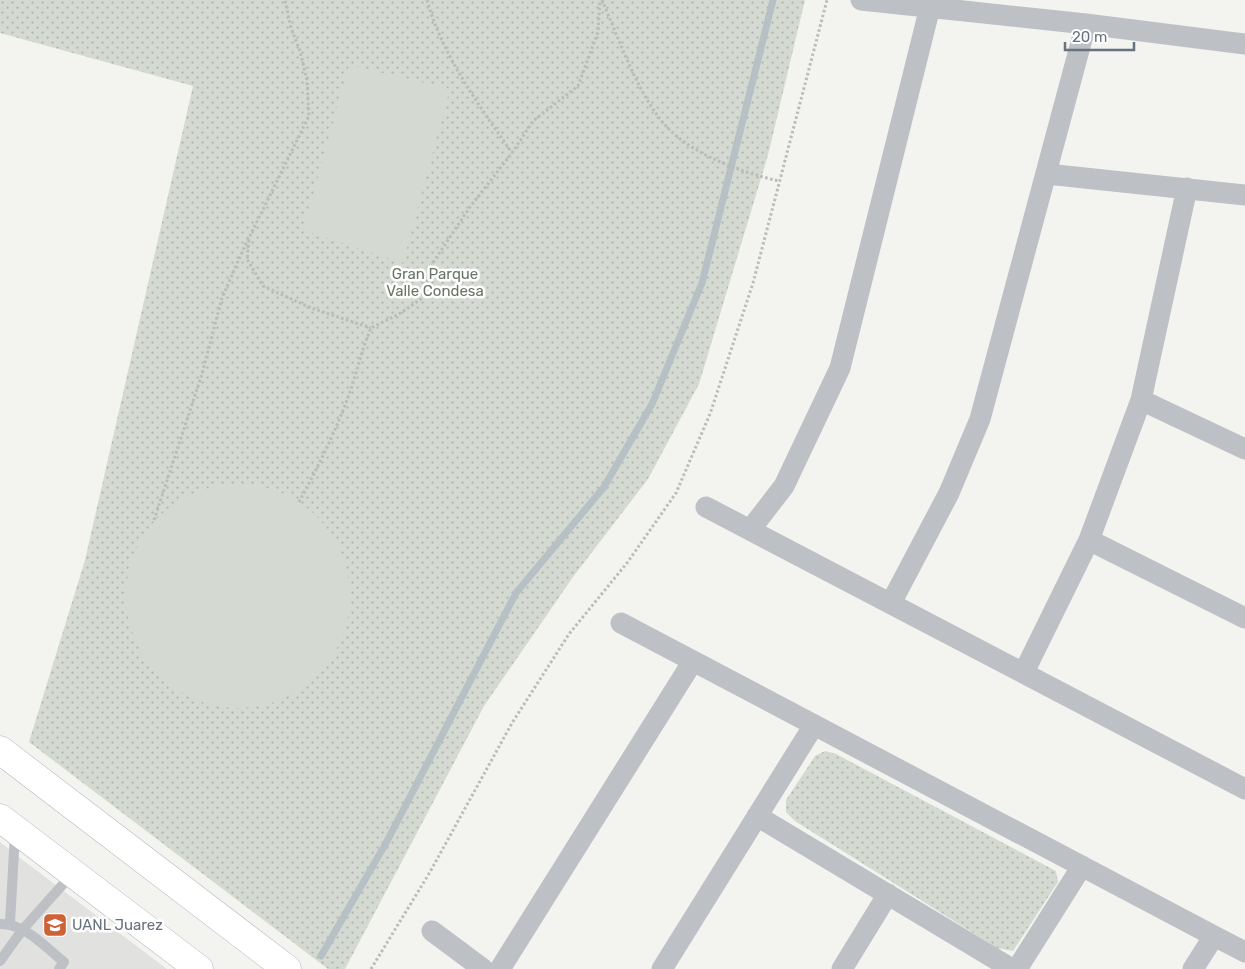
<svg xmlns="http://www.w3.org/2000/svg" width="1245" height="969" font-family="Rubik,sans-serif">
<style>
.built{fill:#e1e2e0}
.park{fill:url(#park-dots)}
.pitch{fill:#d4dad1}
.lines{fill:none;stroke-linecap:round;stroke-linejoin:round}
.stream{stroke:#b7c0c5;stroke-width:7}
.secondary-casing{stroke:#b2b6ba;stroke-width:29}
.path{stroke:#b9bbbd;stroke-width:3;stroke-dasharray:2.5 2.5;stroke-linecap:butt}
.lane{stroke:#bdc0c4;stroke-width:10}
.street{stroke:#bdc0c4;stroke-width:21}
.secondary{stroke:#fff;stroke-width:28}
.labels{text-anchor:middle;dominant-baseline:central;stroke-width:5;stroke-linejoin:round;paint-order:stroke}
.park-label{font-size:15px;fill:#667664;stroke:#fff}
.poi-label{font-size:15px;fill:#66727e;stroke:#fff;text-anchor:start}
</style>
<defs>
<pattern id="park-dots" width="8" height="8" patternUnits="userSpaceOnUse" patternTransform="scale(1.25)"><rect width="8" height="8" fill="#d4dad1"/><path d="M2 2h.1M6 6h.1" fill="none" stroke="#b0b5af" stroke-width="1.8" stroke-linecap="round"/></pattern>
</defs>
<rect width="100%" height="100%" fill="#f3f3f0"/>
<path class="built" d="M0,842L20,858L167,969H0Z"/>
<path class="park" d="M0,0H805L768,155L699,384L648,479L573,577L484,706L345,969H328L29,742L85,560L193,86L0,33Z
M825,751L836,754L1056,871L1058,882L1013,951L997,948L795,821L786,812V800L815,756Z"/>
<path class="pitch" d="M349,65L450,89L403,263L303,230Z
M126 596a112 112 0 1 1 224 0a112 112 0 1 1-224 0Z"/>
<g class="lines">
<path class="stream" d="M321,956L386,843L516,593L604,487L652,404L702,283L773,0"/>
<defs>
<path id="secondary" d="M0,750L287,969
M0,818L199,969"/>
</defs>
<use href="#secondary" class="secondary-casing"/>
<path class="path" d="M427,0C443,57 479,105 512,153
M602,0C619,39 641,104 672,132C699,157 744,173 779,181
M249,240L247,259L263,286L311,308L371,328
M299,502C319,465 338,427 352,386C358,366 363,347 371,328L399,314L421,299L434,261L470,207L512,153L533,121L578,86L598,32L600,0
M154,520L202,374L222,298L243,250L309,116L307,80L300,51L291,28L285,0
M371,969L430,872L512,723L569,634L627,563L676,493L710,414L753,283L827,0"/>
<path class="lane" d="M10,923L15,833
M0,924C25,923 46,948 64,962L59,969
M0,961L23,929L73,873"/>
<path class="street" d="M861,0L1086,24L1245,44
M1047,174L1245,195
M1141,400L1245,449
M706,507L1245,789
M750,530L784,486L840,368L930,7
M1089,540L1245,618
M891,603L949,493L980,419L1086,24
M621,623L1214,936
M1024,672L1089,540L1141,400L1187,188
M757,816L1012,969
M432,931L483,969
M500,969L693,661
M662,969L814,725
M842,969L888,894
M1017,969L1082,866
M1193,969L1214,936L1245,952"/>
<use href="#secondary" class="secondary"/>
</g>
<defs>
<symbol id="university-square" viewBox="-11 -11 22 22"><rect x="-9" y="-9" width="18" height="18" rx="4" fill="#cf6134" stroke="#fff"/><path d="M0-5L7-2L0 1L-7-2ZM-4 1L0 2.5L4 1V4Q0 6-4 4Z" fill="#fff"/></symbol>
</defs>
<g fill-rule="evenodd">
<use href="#university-square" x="41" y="911" width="28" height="28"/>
</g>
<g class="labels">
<g class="park-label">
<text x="435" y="274">Gran Parque<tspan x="435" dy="17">Valle Condesa</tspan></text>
</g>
<g class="poi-label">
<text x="72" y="925">UANL Juarez</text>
</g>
</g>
<path d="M1065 42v8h69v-8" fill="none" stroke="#66727e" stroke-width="2.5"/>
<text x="1072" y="42" font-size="15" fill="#66727e" stroke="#ffffff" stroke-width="4" paint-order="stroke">20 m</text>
</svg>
